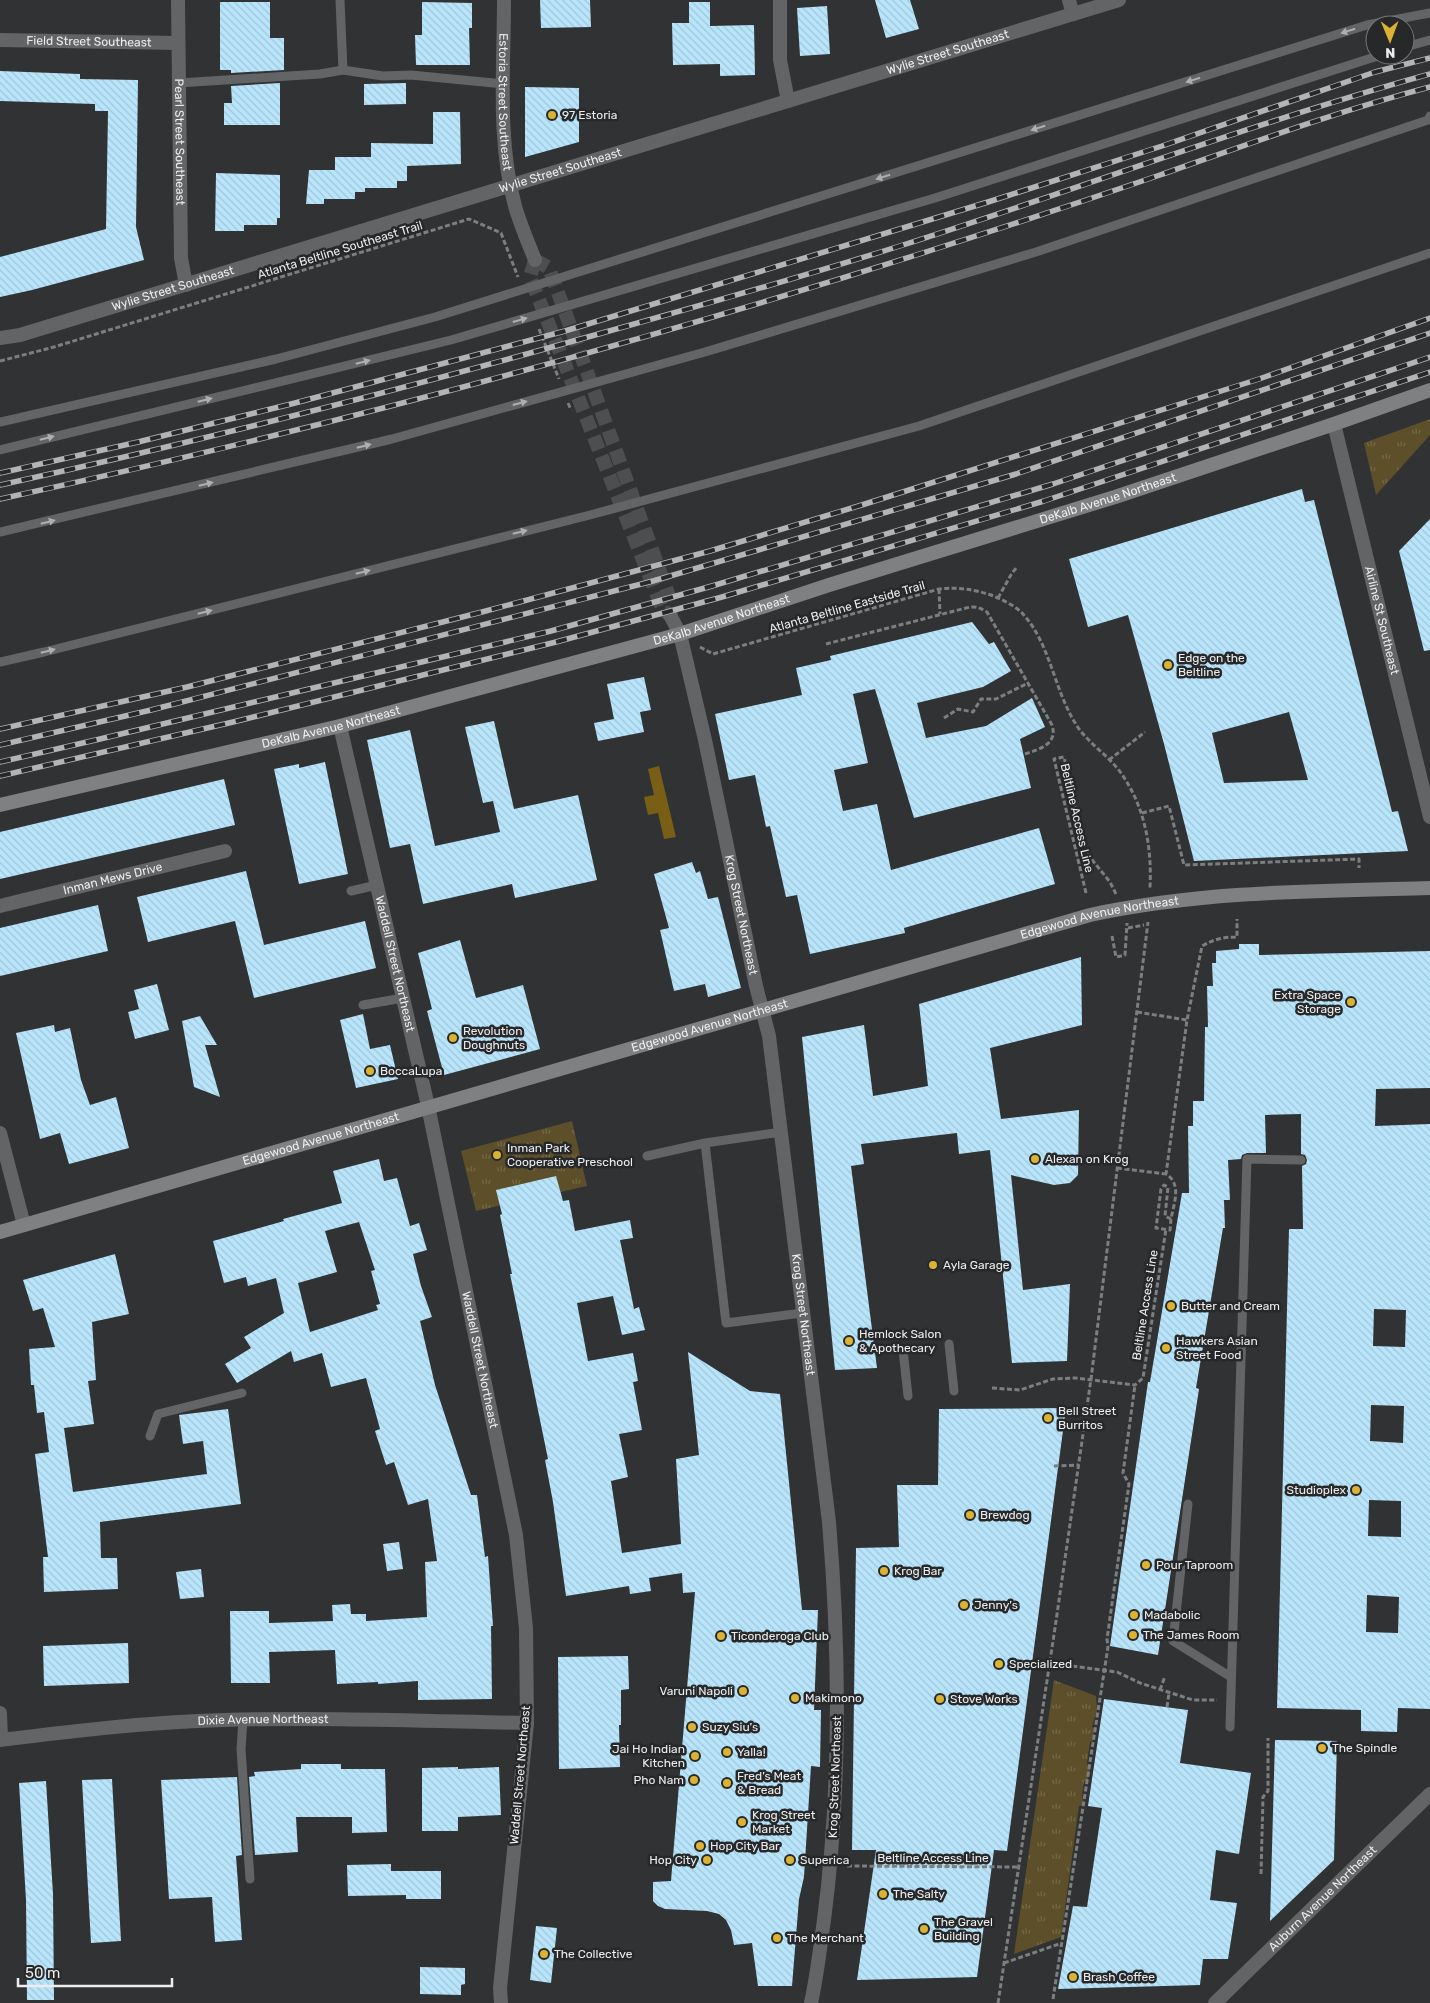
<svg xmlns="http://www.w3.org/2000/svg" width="1430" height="2003" font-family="Rubik,sans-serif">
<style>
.grass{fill:url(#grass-tufts)}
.water{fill:#785f15}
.building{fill:url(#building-back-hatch);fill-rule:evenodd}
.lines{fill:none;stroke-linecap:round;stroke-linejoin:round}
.minor-tunnel{stroke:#4c4e50;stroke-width:14;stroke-dasharray:14 7;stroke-linecap:butt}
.path{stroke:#7d7e80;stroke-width:3;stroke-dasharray:5 2.5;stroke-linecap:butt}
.service{stroke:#636465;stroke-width:9}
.minor{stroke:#636465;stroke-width:14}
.tertiary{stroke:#636465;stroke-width:14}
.secondary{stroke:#7e8081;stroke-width:14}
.rail-casing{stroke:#b3b4b5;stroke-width:5.5}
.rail{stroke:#26282a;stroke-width:4;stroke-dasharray:11;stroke-linecap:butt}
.oneway{fill:#aeafb0}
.poi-dot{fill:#dcb233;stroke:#26282a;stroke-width:2}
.labels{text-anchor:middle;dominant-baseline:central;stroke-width:5;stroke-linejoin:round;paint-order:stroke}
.street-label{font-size:12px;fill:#ecedee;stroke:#26282a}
.poi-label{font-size:12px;fill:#ecedee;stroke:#26282a;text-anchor:start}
</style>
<defs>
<pattern id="grass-tufts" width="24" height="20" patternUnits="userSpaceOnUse" patternTransform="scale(1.25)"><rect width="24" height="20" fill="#5d4f29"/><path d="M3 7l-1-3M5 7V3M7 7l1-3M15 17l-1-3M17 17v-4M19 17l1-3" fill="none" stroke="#746948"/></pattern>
<pattern id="building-back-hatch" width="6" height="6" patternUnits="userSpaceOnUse" patternTransform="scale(1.25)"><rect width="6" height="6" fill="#b8e5fb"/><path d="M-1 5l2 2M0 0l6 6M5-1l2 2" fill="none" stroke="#a1c5d7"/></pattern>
</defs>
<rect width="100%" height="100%" fill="#303234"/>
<path class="grass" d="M1430,419V435L1376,495L1364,443Z
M572,1121L587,1186L476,1211L461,1151Z
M1054,1680L1096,1696L1097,1710L1092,1727L1094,1728L1093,1741L1090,1742L1087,1763L1090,1771L1087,1781L1084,1782L1082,1796L1084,1805L1079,1806L1061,1937L1014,1954Z"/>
<path class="water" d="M659,766L676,837L664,839L658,813L648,815L644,797L654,795L648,769Z"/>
<path class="building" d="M540,0H590L591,27L541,28Z
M875,0H910L919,29L886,38Z
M220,2H270V38H284V70L231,73V70H220Z
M422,2L472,3V28H469L470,65H416L415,35H422Z
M689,2H710V26L754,25L755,75L720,76V64L673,65L672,23H689Z
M827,6L830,54L800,56L797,8Z
M0,71L80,74V79L138,80L136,227L144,260L32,290L0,297V257L106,229L108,111H95V104L0,101Z
M280,83V125H224V103H232L231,86Z
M406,83V104L364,105V84Z
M525,87L579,88V142L525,157Z
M433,112H460L461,164L407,166V181H397V188H365V192H355V199H324V204H306L309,170H335V157H371V143L433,144Z
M216,173L280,175V218H277V225H244V231H215Z
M1302,489L1305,502L1314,500L1392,812L1398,811L1408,851L1194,861L1164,744L1128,615L1088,627L1069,559ZM1289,712L1308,780L1224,783L1212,733Z
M1430,519V650L1424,651L1399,551Z
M972,622L989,644L994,642L1011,671L983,687L917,703L926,738L986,726L1032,698L1045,727L1020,739L1031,788L914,818L875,689L853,694L868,763L834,770L843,811L877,804L891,870L1039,828L1055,884L904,928L905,933L810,954L797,895L786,897L770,826L766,827L755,775L729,780L715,714L802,695L796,668L831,660L830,656Z
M644,677L651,710L640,712L644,732L598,741L594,723L614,719L607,684Z
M494,721L514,809L578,795L597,880L515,898L512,884L423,904L410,844L390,848L367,740L410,730L435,846L500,832L493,801L483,803L465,727Z
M325,762L348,874L299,884L274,769L299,764V768Z
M224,779L235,825L0,879V832Z
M692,862L696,873L700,871L708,899L718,897L741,988L708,997L705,984L674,991L660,930L669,928L654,874Z
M246,871L264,945L365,921L376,968L254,998L235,921L148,942L137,897Z
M98,905L108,951L0,976V928Z
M460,940L476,998L523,985L540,1049L444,1075L427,1011L432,1009L418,953Z
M1239,944H1259V955L1430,951V1088L1376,1089L1375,1126L1430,1124V1709L1398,1708L1397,1732L1361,1731V1710L1277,1708L1289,1229H1303L1302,1166L1306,1164L1307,1160L1305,1155L1301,1154V1114L1265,1115L1266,1153H1247L1242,1155L1241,1159L1228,1160L1230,1200H1224L1225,1228H1223L1196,1388L1199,1389L1158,1655L1110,1646L1148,1382H1150L1182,1193H1189L1188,1126H1193V1101H1204L1205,1027H1208L1207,986H1213L1212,963H1216V951L1239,949ZM1374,1309L1406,1310L1405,1347L1373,1346ZM1371,1405L1404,1406L1403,1443L1370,1441ZM1369,1500L1401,1501V1537L1368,1536ZM1367,1595L1399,1597L1398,1633L1366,1632Z
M1081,957L1082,1025L990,1048L1001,1119L1079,1110L1078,1175L1070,1183L1054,1185L1011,1175L1023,1290L1070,1284L1067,1361L1012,1363L990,1150L959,1154L957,1133L861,1144L864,1164L851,1166L877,1368L835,1370L802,1037L864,1025L873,1096L928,1086L919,1004Z
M157,984L169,1030L135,1039L128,1012L139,1009L134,990Z
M363,1014L370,1049L390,1045L398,1079L356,1088L340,1020Z
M200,1016L217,1045H205L220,1097L194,1087L182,1021Z
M54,1025L55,1032L70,1028L81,1080L90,1105L116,1097L129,1148L69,1164L60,1133L40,1139L16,1033Z
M379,1159L384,1181L397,1178L410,1226L419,1223L427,1250L413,1254L421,1286L432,1317L420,1321L435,1385L471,1495H477L485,1557L488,1556L493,1626H491L492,1699L418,1700V1681L378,1684V1682L337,1684L335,1650L269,1652L270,1683H231L230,1611H269V1623L333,1621L332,1605L350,1604L351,1614H366V1621L427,1617L425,1562L437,1561L428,1499L408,1505L394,1462L386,1465L375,1431L380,1429L366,1378L331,1387L322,1353L294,1362L291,1351L237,1383L225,1364L251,1348L244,1337L284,1313L276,1278L248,1286L246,1277L224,1283L213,1241L284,1221L283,1219L342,1203L333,1171ZM359,1222L375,1270L371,1271L380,1304L376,1305L378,1310L310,1332L298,1283L337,1272L325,1231Z
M556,1176L563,1201L569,1200L575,1231L630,1220L633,1238L620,1240L634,1309L639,1307L645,1330L622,1335L613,1296L577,1303L588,1361L633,1353L638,1381L633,1382L642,1430L619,1434L628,1477L611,1481L622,1553L681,1544L676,1459L699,1455L688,1352L750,1391L780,1394L802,1610H818L814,1710H821L820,1767L811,1766L804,1877L799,1899L792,1986H758L752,1943L734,1945L731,1930L726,1920L719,1914L707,1911L665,1909L658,1906L653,1901V1882L671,1881L695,1592L683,1593L682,1573L649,1578L651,1591L630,1594L629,1586L566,1596L553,1502L545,1460L548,1459L510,1274H512L500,1215L502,1214L496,1190Z
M115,1254L129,1314L92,1322L96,1380L88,1381L94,1424L64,1428L73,1492L207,1474L203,1441L183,1444L179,1415L228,1409L241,1504L100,1522L101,1558H117L118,1589L44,1592L43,1557H48L35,1454L49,1452L44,1412L37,1413L34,1385H31L29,1349L55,1347L43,1308L33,1311L23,1280Z
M1066,1408L1007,1851L994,1850L977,1977L857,1980L876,1850H852L856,1548L899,1547L897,1485H938L939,1409Z
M399,1542L403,1569L387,1571L383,1544Z
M201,1569L204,1597L180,1599L176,1572Z
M128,1643L129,1683L44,1686L43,1646Z
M628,1656L629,1689L621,1690V1725H619L620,1767L559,1769L558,1657Z
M1104,1699L1188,1710L1180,1763L1251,1773L1239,1854L1216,1850L1210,1900L1237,1903L1228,1959H1203L1200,1985L1058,1989L1073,1906L1087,1907L1102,1808L1088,1806Z
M1275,1740L1337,1741L1334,1860L1270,1921Z
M301,1764H341V1769H385L387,1832L352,1833V1817H296L298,1852L255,1855L249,1777L255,1776L254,1772L301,1769Z
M458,1767V1769L499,1767L501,1815L458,1817V1831H422V1768Z
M237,1777L242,1855L236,1856L242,1940L215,1942L212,1897L169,1899L161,1780Z
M112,1779L121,1941L91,1943L82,1780Z
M46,1781L53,1894L54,2000H27L26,1900L19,1783Z
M391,1864V1871H441V1899H406V1895L348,1896L347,1865Z
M536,1926L557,1928L551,1983L530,1980Z
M420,1967L465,1968V1984L461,1985V1995L420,1994Z"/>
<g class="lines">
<path class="minor-tunnel" d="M535,260L549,268L673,607L670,615L663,610L530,277Z"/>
<path class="path" d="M539,329L559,379
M0,361L54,347L469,219L501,233L518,277
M568,403L571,410
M939,589L940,614
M998,598L1012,573L1017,567
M826,644L966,608C974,606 979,607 987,612L1052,725C1058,744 1040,749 1025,754
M700,647L713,654L939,589C958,587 972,589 991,595C1001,599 1016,606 1023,614C1051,645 1054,691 1077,726C1089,744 1109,756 1121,773C1145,807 1152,847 1150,888
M944,718L958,709L973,712L981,699H996L1028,683
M1109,760L1145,732
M1142,813L1169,806L1184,865L1359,859V868
M1086,893L1054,759L1064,757L1085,851L1110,882L1116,894
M1128,928L1144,925
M1112,936L1116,957L1125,955L1127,923
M1137,1012L1187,1020
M1117,1168L1166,1174
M1171,1219L1170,1230L1156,1228L1161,1189L1164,1185L1168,1187L1165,1216L1171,1219C1174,1203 1182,1184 1166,1174L1187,1020L1202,946C1214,939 1224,937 1237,937V919
M992,1388L1020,1390L1053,1379L1075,1378L1135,1385L1143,1378L1166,1229
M1054,1466L1079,1465
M1050,1663L1117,1672L1140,1683L1193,1700H1217
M1160,1690L1165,1676
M1167,1707L1169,1693
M847,1866L1019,1867
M1261,1874L1263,1797L1268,1791V1738
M1004,1963L1062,1943
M1053,1999L1108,1647L1107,1639L1129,1484L1123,1473L1135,1385
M998,2003L1055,1628L1091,1379L1148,922"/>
<path class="service" d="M340,0L343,70
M1405,47L1430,40
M179,83L320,74L343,70L383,76L411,75L504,84
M0,422L276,359L435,317L1367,25L1430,13
M0,450L451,340L935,198L1381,55
M0,532L392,439L705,352L1036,252L1428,120L1430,116
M0,662L44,652L590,515L919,426L1430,253
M351,891L377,885
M363,1005L403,998
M705,1143L726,1323L802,1313
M647,1156L705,1143L781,1132
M949,1344L954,1391
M903,1350L908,1396
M150,1436L158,1414L242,1393
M1188,1504L1173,1641L1231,1677
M243,1720L241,1749L250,1879
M1230,1727L1247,1159L1301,1160"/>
<g class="minor">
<path id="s1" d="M178,0L181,258L186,285"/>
<path id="s2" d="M504,0C504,68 497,140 515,206C520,224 528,242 535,260"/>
<path d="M780,0V60L788,101"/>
<path d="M1069,0L1073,14"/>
<path id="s3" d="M0,40L178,43"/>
<path id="s4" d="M0,338L20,335L1119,0"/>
<path id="s5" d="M1334,424L1430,817"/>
<path id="s6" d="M670,615L680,634L705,740L756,986L769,1036L829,1522C840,1655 841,1788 824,1920C820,1948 817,1976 811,2003"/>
<path id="s7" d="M340,726L428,1106L516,1535L526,1628L527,1723L500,1988L501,2003"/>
<path id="s8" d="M0,906L225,851"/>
<path d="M0,1133L24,1225"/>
<path d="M0,1713L1,1739"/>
<path id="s9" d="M0,1740C74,1731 148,1722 223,1720C324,1717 426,1721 527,1723"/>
</g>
<path class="tertiary" id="s10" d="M1215,2003L1430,1794"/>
<g class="secondary">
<path id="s11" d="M0,805L340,726L680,634L829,585L1115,497L1334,424L1430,390"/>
<path id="s12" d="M0,1232L1090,915C1202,891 1316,891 1430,888"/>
</g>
<defs>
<path id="rail" d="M0,473L138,442L295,403L565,331L988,202L1162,146L1375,72L1430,58
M0,485C202,441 403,389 602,333C703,305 804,276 903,245C1079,189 1252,123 1430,74
M0,499C314,431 626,347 932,250C1008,226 1084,201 1160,175C1249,144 1338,111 1430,87
M0,729L187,687L482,612L710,551L865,504L1259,379L1430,318
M0,745L151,710L653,581L1016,474L1430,333
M0,762L100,739L551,631L712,586L1053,484L1430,357
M0,776L233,722L556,642L722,597L1044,501L1430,372"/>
</defs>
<use href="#rail" class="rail-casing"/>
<use href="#rail" class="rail"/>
</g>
<defs><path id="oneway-solid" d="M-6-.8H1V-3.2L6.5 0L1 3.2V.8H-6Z" transform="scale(1.25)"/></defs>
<g class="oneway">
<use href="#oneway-solid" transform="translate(1348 31) rotate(163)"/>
<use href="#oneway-solid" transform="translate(1193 80) rotate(163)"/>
<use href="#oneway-solid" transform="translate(1038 128) rotate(163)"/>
<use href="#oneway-solid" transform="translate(883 177) rotate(163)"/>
<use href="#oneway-solid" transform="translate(520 320) rotate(-16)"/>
<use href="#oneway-solid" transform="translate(363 362) rotate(-14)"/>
<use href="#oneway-solid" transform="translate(205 400) rotate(-14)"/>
<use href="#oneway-solid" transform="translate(520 403) rotate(-15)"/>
<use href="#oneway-solid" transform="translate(47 438) rotate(-14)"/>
<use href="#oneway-solid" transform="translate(364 446) rotate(-14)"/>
<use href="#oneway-solid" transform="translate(206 484) rotate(-14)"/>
<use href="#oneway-solid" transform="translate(48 522) rotate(-14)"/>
<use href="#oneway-solid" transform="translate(520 532) rotate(-14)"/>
<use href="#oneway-solid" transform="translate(363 572) rotate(-14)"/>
<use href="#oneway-solid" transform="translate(205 612) rotate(-14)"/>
<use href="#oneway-solid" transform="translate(48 651) rotate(-14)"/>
</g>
<g class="poi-dot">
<circle cx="552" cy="115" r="5"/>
<circle cx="1168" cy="665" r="5"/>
<circle cx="1351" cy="1002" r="5"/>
<circle cx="453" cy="1038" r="5"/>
<circle cx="370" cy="1071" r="5"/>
<circle cx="497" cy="1155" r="5"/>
<circle cx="1035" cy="1159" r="5"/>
<circle cx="933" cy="1265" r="5"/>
<circle cx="1171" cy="1306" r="5"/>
<circle cx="849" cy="1341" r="5"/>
<circle cx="1166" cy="1348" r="5"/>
<circle cx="1048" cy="1418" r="5"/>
<circle cx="1356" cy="1490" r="5"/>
<circle cx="970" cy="1515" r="5"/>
<circle cx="1146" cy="1565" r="5"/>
<circle cx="884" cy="1571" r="5"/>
<circle cx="964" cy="1605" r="5"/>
<circle cx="1134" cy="1615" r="5"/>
<circle cx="1133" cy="1635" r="5"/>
<circle cx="721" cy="1636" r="5"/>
<circle cx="999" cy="1664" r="5"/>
<circle cx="743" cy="1691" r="5"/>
<circle cx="795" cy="1698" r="5"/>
<circle cx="940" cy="1699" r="5"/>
<circle cx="692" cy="1727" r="5"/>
<circle cx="1322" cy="1748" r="5"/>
<circle cx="727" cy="1752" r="5"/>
<circle cx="695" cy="1756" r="5"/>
<circle cx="694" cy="1780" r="5"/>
<circle cx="727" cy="1783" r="5"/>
<circle cx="742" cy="1822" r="5"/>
<circle cx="700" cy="1846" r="5"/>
<circle cx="707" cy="1860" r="5"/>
<circle cx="790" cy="1860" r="5"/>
<circle cx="883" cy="1894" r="5"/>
<circle cx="924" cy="1929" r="5"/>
<circle cx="777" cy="1938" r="5"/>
<circle cx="544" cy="1954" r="5"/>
<circle cx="1073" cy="1977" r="5"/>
</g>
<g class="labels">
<g class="street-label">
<text stroke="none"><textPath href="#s3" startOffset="89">Field Street Southeast</textPath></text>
<text stroke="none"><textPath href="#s4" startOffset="990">Wylie Street Southeast</textPath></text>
<text stroke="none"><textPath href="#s2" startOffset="102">Estoria Street Southeast</textPath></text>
<text stroke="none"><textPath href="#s1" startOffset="142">Pearl Street Southeast</textPath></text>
<text stroke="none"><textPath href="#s4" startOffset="585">Wylie Street Southeast</textPath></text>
<text transform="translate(340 250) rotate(-17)">Atlanta Beltline Southeast Trail</text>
<text stroke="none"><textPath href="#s4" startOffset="180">Wylie Street Southeast</textPath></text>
<text stroke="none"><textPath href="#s11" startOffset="1150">DeKalb Avenue Northeast</textPath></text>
<text transform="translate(847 607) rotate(-16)">Atlanta Beltline Eastside Trail</text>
<text stroke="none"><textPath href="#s11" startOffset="745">DeKalb Avenue Northeast</textPath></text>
<text stroke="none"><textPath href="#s5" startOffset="202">Airline St Southeast</textPath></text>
<text stroke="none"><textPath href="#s11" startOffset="340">DeKalb Avenue Northeast</textPath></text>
<text transform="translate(1077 818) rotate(77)">Beltline Access Line</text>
<text stroke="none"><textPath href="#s8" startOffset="116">Inman Mews Drive</textPath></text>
<text stroke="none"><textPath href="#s6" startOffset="309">Krog Street Northeast</textPath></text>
<text stroke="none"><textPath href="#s12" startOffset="1144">Edgewood Avenue Northeast</textPath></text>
<text stroke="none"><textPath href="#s7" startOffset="244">Waddell Street Northeast</textPath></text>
<text stroke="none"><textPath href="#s12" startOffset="739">Edgewood Avenue Northeast</textPath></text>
<text stroke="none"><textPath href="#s12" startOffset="334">Edgewood Avenue Northeast</textPath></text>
<text transform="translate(1145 1305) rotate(-81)">Beltline Access Line</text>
<text stroke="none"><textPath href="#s6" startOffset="714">Krog Street Northeast</textPath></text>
<text stroke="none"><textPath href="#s7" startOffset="649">Waddell Street Northeast</textPath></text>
<text stroke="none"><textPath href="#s9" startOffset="264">Dixie Avenue Northeast</textPath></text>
<text transform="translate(520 1775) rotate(-85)">Waddell Street Northeast</text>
<text transform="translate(835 1777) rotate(-88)">Krog Street Northeast</text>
<text x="933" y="1858">Beltline Access Line</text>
<text stroke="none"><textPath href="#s10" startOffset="150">Auburn Avenue Northeast</textPath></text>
</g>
<g class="poi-label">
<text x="562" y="115">97 Estoria</text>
<text x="1178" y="658">Edge on the<tspan x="1178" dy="14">Beltline</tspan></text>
<text x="1341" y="995" text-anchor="end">Extra Space<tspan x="1341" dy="14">Storage</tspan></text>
<text x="463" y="1031">Revolution<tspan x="463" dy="14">Doughnuts</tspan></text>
<text x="380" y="1071">BoccaLupa</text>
<text x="507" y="1148">Inman Park<tspan x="507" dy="14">Cooperative Preschool</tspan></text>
<text x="1045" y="1159">Alexan on Krog</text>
<text x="943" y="1265">Ayla Garage</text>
<text x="1181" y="1306">Butter and Cream</text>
<text x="859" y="1334">Hemlock Salon<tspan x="859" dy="14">&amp; Apothecary</tspan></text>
<text x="1176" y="1341">Hawkers Asian<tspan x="1176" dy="14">Street Food</tspan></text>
<text x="1058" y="1411">Bell Street<tspan x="1058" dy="14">Burritos</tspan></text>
<text x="1346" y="1490" text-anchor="end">Studioplex</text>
<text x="980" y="1515">Brewdog</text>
<text x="1156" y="1565">Pour Taproom</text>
<text x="894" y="1571">Krog Bar</text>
<text x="974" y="1605">Jenny's</text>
<text x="1144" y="1615">Madabolic</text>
<text x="1143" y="1635">The James Room</text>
<text x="731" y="1636">Ticonderoga Club</text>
<text x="1009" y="1664">Specialized</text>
<text x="733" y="1691" text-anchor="end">Varuni Napoli</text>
<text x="805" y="1698">Makimono</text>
<text x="950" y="1699">Stove Works</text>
<text x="702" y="1727">Suzy Siu's</text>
<text x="1332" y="1748">The Spindle</text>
<text x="685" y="1749" text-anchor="end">Jai Ho Indian<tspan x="685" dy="14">Kitchen</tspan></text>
<text x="737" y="1752">Yalla!</text>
<text x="737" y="1776">Fred's Meat<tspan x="737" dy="14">&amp; Bread</tspan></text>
<text x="684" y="1780" text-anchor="end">Pho Nam</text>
<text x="752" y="1815">Krog Street<tspan x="752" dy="14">Market</tspan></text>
<text x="710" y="1846">Hop City Bar</text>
<text x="697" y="1860" text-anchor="end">Hop City</text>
<text x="800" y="1860">Superica</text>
<text x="893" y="1894">The Salty</text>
<text x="934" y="1922">The Gravel<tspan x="934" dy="14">Building</tspan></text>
<text x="787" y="1938">The Merchant</text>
<text x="554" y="1954">The Collective</text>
<text x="1083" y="1977">Brash Coffee</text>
</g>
</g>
<g transform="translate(1390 40) rotate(179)"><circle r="24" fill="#26282a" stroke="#757778"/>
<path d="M0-4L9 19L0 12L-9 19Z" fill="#dcb233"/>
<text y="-8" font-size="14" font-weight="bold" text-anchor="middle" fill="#ecedee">N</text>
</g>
<path d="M18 1978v8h154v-8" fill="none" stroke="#ecedee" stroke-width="2.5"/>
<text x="25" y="1978" font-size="15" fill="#ecedee" stroke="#26282a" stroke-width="4" paint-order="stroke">50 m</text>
</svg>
